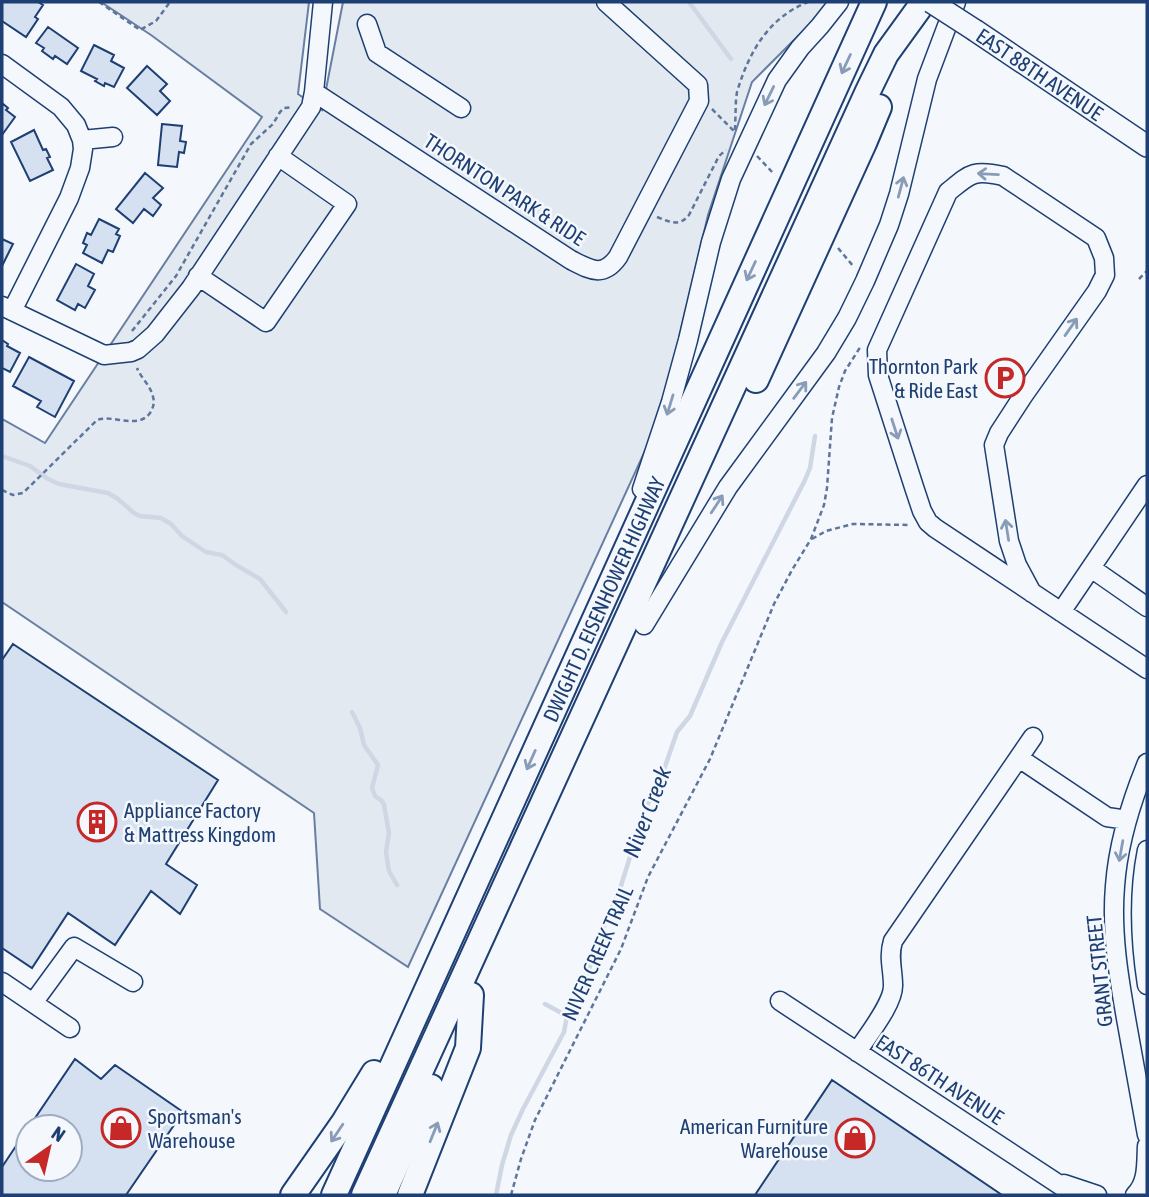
<svg xmlns="http://www.w3.org/2000/svg" width="1149" height="1197" font-family="'Asap Condensed',sans-serif">
<style>
.green{fill:#e3e9f0;stroke:#687fa3;stroke-width:2}
.lines{fill:none;stroke-linecap:round;stroke-linejoin:round}
.stream{stroke:#cfd7e4;stroke-width:4.5}
.building{fill:#d5e0f0;stroke:#1d3f73;stroke-width:2}
.minor-casing{stroke:#1d3f73;stroke-width:21}
.major-casing{stroke:#1d3f73;stroke-width:24}
.highway-casing{stroke:#1d3f73;stroke-width:28}
.path{stroke:#5e769c;stroke-width:2.5;stroke-dasharray:5 3.5;stroke-linecap:butt}
.minor{stroke:#f4f7fb;stroke-width:18}
.major{stroke:#f4f7fb;stroke-width:21}
.highway{stroke:#f4f7fb;stroke-width:24}
.major-bridge-casing{stroke:#1d3f73;stroke-width:24;stroke-linecap:butt}
.major-bridge{stroke:#f4f7fb;stroke-width:21}
.oneway{stroke:#889bb7}
.labels{text-anchor:middle;dominant-baseline:central;stroke-width:5;stroke-linejoin:round;paint-order:stroke}
.street-label{font-size:21px;fill:#1d3f73;stroke:#f4f7fb}
.poi-label{font-size:21px;fill:#1d3f73;stroke:#f4f7fb;text-anchor:end}
.water-label{font-size:23px;font-style:italic;fill:#1d3f73;stroke:#f4f7fb}
</style>
<rect width="100%" height="100%" fill="#f4f7fb"/>
<path class="green" d="M101,2H309L298,94L322,110L343,2H830V4L752,82L708,215L661,416L408,967L320,909L314,813L2,602V419L45,443L262,117L151,35Z"/>
<g class="lines">
<path class="stream" d="M689,2L731,59
M2,456L30,466L48,479L59,484L108,493L118,499L134,513L140,516L161,518L171,524L182,536L206,552L222,555L236,565L260,579L286,612
M352,712L360,728L364,745L378,765L372,788L375,796L382,801L384,805L389,833L386,852L389,871L397,885
M545,1004L567,1016
M496,1195L502,1165L511,1135L523,1109L564,1032L567,1016L588,972L605,922L619,892L645,809L659,784L677,732L690,716L722,642L805,480L810,468L815,436"/>
</g>
<path class="building" d="M2,2H38L43,5L35,17L38,19L26,37L2,21Z
M48,27L78,48L67,64L55,56L53,59L42,51L44,48L36,43Z
M94,45L114,55L111,61L124,68L114,87L105,83L104,86L95,81L97,79L81,71Z
M147,66L167,84L160,91L170,101L157,115L127,88Z
M2,103L8,108L6,110L15,117L2,135Z
M162,124L182,126L180,141L186,142L184,153L179,152L177,167L158,165Z
M34,130L43,150L46,149L50,157L47,158L53,170L30,181L11,142Z
M145,173L163,188L153,198L161,205L153,216L144,209L133,223L116,209Z
M99,219L119,229L116,234L120,236L113,252L108,250L102,263L83,253L87,245L83,243L87,233L91,235Z
M2,239L13,244L2,266Z
M76,264L94,274L88,286L95,290L85,308L78,304L75,310L57,300Z
M2,340L8,344L7,346L20,353L10,372L2,368Z
M29,357L74,381L55,417L37,407L41,401L13,386Z
M13,644L218,780L166,864L197,885L180,914L151,891L115,945L68,913L32,968L2,948V660Z
M75,1059L101,1079L115,1065L183,1112L126,1195H2V1167L28,1128V1169H70V1127H29Z
M832,1080L1002,1195H755Z"/>
<g class="lines">
<defs>
<path id="minor" d="M367,24L377,53L461,108
M2,64L61,107L76,125L82,140L83,149L80,168L69,198L12,311
M314,92L571,260C591,270 603,278 618,257L699,101L698,85L606,2
M82,140L113,137
M198,276L266,322L347,204L278,156
M2,306L104,355L131,352L138,349L155,334L191,288L311,107L314,92L323,2
M642,489L671,402L688,340L711,242L731,179L777,80L800,48L820,26L839,2
M1091,568L1147,607
M1032,593L1017,565L1009,541L994,445L999,433L1023,396L1097,291L1105,275L1104,258L1096,238L1003,176C973,169 970,174 948,192L877,350L878,375L914,487L922,511L928,522L935,528L1147,669
M1061,612L1147,485
M644,625L728,487L826,353L847,318L865,281L889,225L899,194L927,79L956,2
M1019,758L1107,817L1127,820
M1147,763C1131,802 1118,844 1115,886C1111,933 1119,979 1127,1024C1134,1061 1140,1098 1147,1135
M1147,850C1138,895 1140,940 1147,985
M2,982L70,1028
M780,1001L1075,1195
M33,1003L74,947L133,982
M857,1052C867,1036 894,1003 893,985C893,969 888,957 893,941L1033,737
M1064,1184L1097,1195
M1135,1195C1148,1182 1146,1164 1147,1146"/>
<g id="major">
<path id="s1" d="M976,31L1147,146"/>
</g>
<g id="highway">
<path d="M756,380L864,143L879,107"/>
<path d="M293,1195L344,1122L374,1073"/>
<path id="s2" d="M334,1195L874,2"/>
<path d="M364,1195L868,91L886,54L920,7"/>
<path d="M383,1195L431,1087"/>
<path d="M410,1195L468,1048L471,995"/>
</g>
</defs>
<use href="#minor" class="minor-casing"/>
<use href="#major" class="major-casing"/>
<use href="#highway" class="highway-casing"/>
<path class="path" d="M99,2L140,30L156,21L170,2
M712,109L734,131
M735,130L736,99L737,92C749,52 768,18 808,2
M757,156L774,174
M657,217C670,222 679,227 689,215L719,156L726,150
M838,248L854,267
M1139,279L1147,271
M132,331L176,276L251,144L273,124L280,112L284,108L293,107
M2,490L13,495L23,493L97,420C113,414 138,430 150,413C153,408 155,403 153,397C151,386 141,378 137,368
M812,539L826,531L853,524L911,525
M511,1195L521,1159L535,1120L621,949L648,877L710,759L774,604L792,570L811,539L824,505L827,488L832,418L839,387L845,371L861,346"/>
<use href="#minor" class="minor"/>
<use href="#major" class="major"/>
<use href="#highway" class="highway"/>
<defs>
<path id="major-bridge" d="M931,2L976,31"/>
</defs>
<use href="#major-bridge" class="major-bridge-casing"/>
<use href="#major-bridge" class="major-bridge"/>
</g>
<defs><path id="oneway-shaft" d="M-6 0H5M1.5-3L5.5 0L1.5 3" fill="none" stroke-width="1.6" stroke-linecap="round" stroke-linejoin="round" transform="scale(1.75)"/></defs>
<g class="oneway">
<use href="#oneway-shaft" transform="translate(846 64) rotate(115)"/>
<use href="#oneway-shaft" transform="translate(769 96) rotate(116)"/>
<use href="#oneway-shaft" transform="translate(988 174) rotate(-177)"/>
<use href="#oneway-shaft" transform="translate(901 187) rotate(-75)"/>
<use href="#oneway-shaft" transform="translate(751 271) rotate(115)"/>
<use href="#oneway-shaft" transform="translate(1071 327) rotate(-55)"/>
<use href="#oneway-shaft" transform="translate(800 390) rotate(-53)"/>
<use href="#oneway-shaft" transform="translate(670 405) rotate(107)"/>
<use href="#oneway-shaft" transform="translate(895 429) rotate(72)"/>
<use href="#oneway-shaft" transform="translate(717 504) rotate(-57)"/>
<use href="#oneway-shaft" transform="translate(1007 530) rotate(-99)"/>
<use href="#oneway-shaft" transform="translate(531 760) rotate(114)"/>
<use href="#oneway-shaft" transform="translate(1121 851) rotate(100)"/>
<use href="#oneway-shaft" transform="translate(434 1132) rotate(-68)"/>
<use href="#oneway-shaft" transform="translate(337 1133) rotate(124)"/>
</g>
<defs>
<symbol id="parking-ring" viewBox="-11 -11 22 22"><circle r="9.5" fill="#f4f7fb" stroke="#c62828" stroke-width="1.5"/><path d="M-3.5-5.5H1a3.5 3.5 0 0 1 0 7H-1V5.5H-3.5ZM-1-3.4V-.6H.8a1.4 1.4 0 0 0 0-2.8Z" fill="#c62828"/></symbol>
<symbol id="building-ring" viewBox="-11 -11 22 22"><circle r="9.5" fill="#f4f7fb" stroke="#c62828" stroke-width="1.5"/><path d="M-4-6H4V6H1V3H-1V6H-4ZM-2.5-4.3h1.7v1.8h-1.7ZM.8-4.3h1.7v1.8H.8ZM-2.5-1h1.7V.8h-1.7ZM.8-1h1.7V.8H.8Z" fill="#c62828"/></symbol>
<symbol id="shop-ring" viewBox="-11 -11 22 22"><circle r="9.5" fill="#f4f7fb" stroke="#c62828" stroke-width="1.5"/><path d="M-5-2.5h2.3a2.7 3.5 0 0 1 5.4 0H5L5.5 6h-11ZM-1.5-2.5h3a1.5 2.3 0 0 0-3 0Z" fill="#c62828"/></symbol>
</defs>
<g fill-rule="evenodd">
<use href="#parking-ring" x="983" y="356" width="44" height="44"/>
<use href="#building-ring" x="75" y="800" width="44" height="44"/>
<use href="#shop-ring" x="99" y="1106" width="44" height="44"/>
<use href="#shop-ring" x="833" y="1116" width="44" height="44"/>
</g>
<g class="labels">
<g class="street-label">
<text stroke="none"><textPath href="#s1" startOffset="77">EAST 88TH AVENUE</textPath></text>
<text transform="translate(505 189) rotate(33)">THORNTON PARK &amp; RIDE</text>
<text stroke="none"><textPath href="#s2" startOffset="654">DWIGHT D. EISENHOWER HIGHWAY</textPath></text>
<text transform="translate(597 953) rotate(-66)">NIVER CREEK TRAIL</text>
<text transform="translate(1099 971) rotate(-96)">GRANT STREET</text>
<text transform="translate(940 1079) rotate(33)">EAST 86TH AVENUE</text>
</g>
<g class="poi-label">
<text x="978" y="366">Thornton Park<tspan x="978" dy="24">&amp; Ride East</tspan></text>
<text x="124" y="810" text-anchor="start">Appliance Factory<tspan x="124" dy="24">&amp; Mattress Kingdom</tspan></text>
<text x="148" y="1116" text-anchor="start">Sportsman's<tspan x="148" dy="24">Warehouse</tspan></text>
<text x="828" y="1126">American Furniture<tspan x="828" dy="24">Warehouse</tspan></text>
</g>
<g class="water-label">
<text transform="translate(647 812) rotate(-69)">Niver Creek</text>
</g>
</g>
<rect width="1149" height="1197" fill="none" stroke="#1d3f73" stroke-width="7"/>
<g transform="translate(49 1148) rotate(34)"><circle r="33" fill="#f4f7fb" stroke="#9eadc5" stroke-width="2"/>
<path d="M0-5L12 26L0 18L-12 26Z" fill="#c62828"/>
<text y="-10" font-size="19" font-weight="bold" text-anchor="middle" fill="#1d3f73">N</text>
</g>
</svg>
